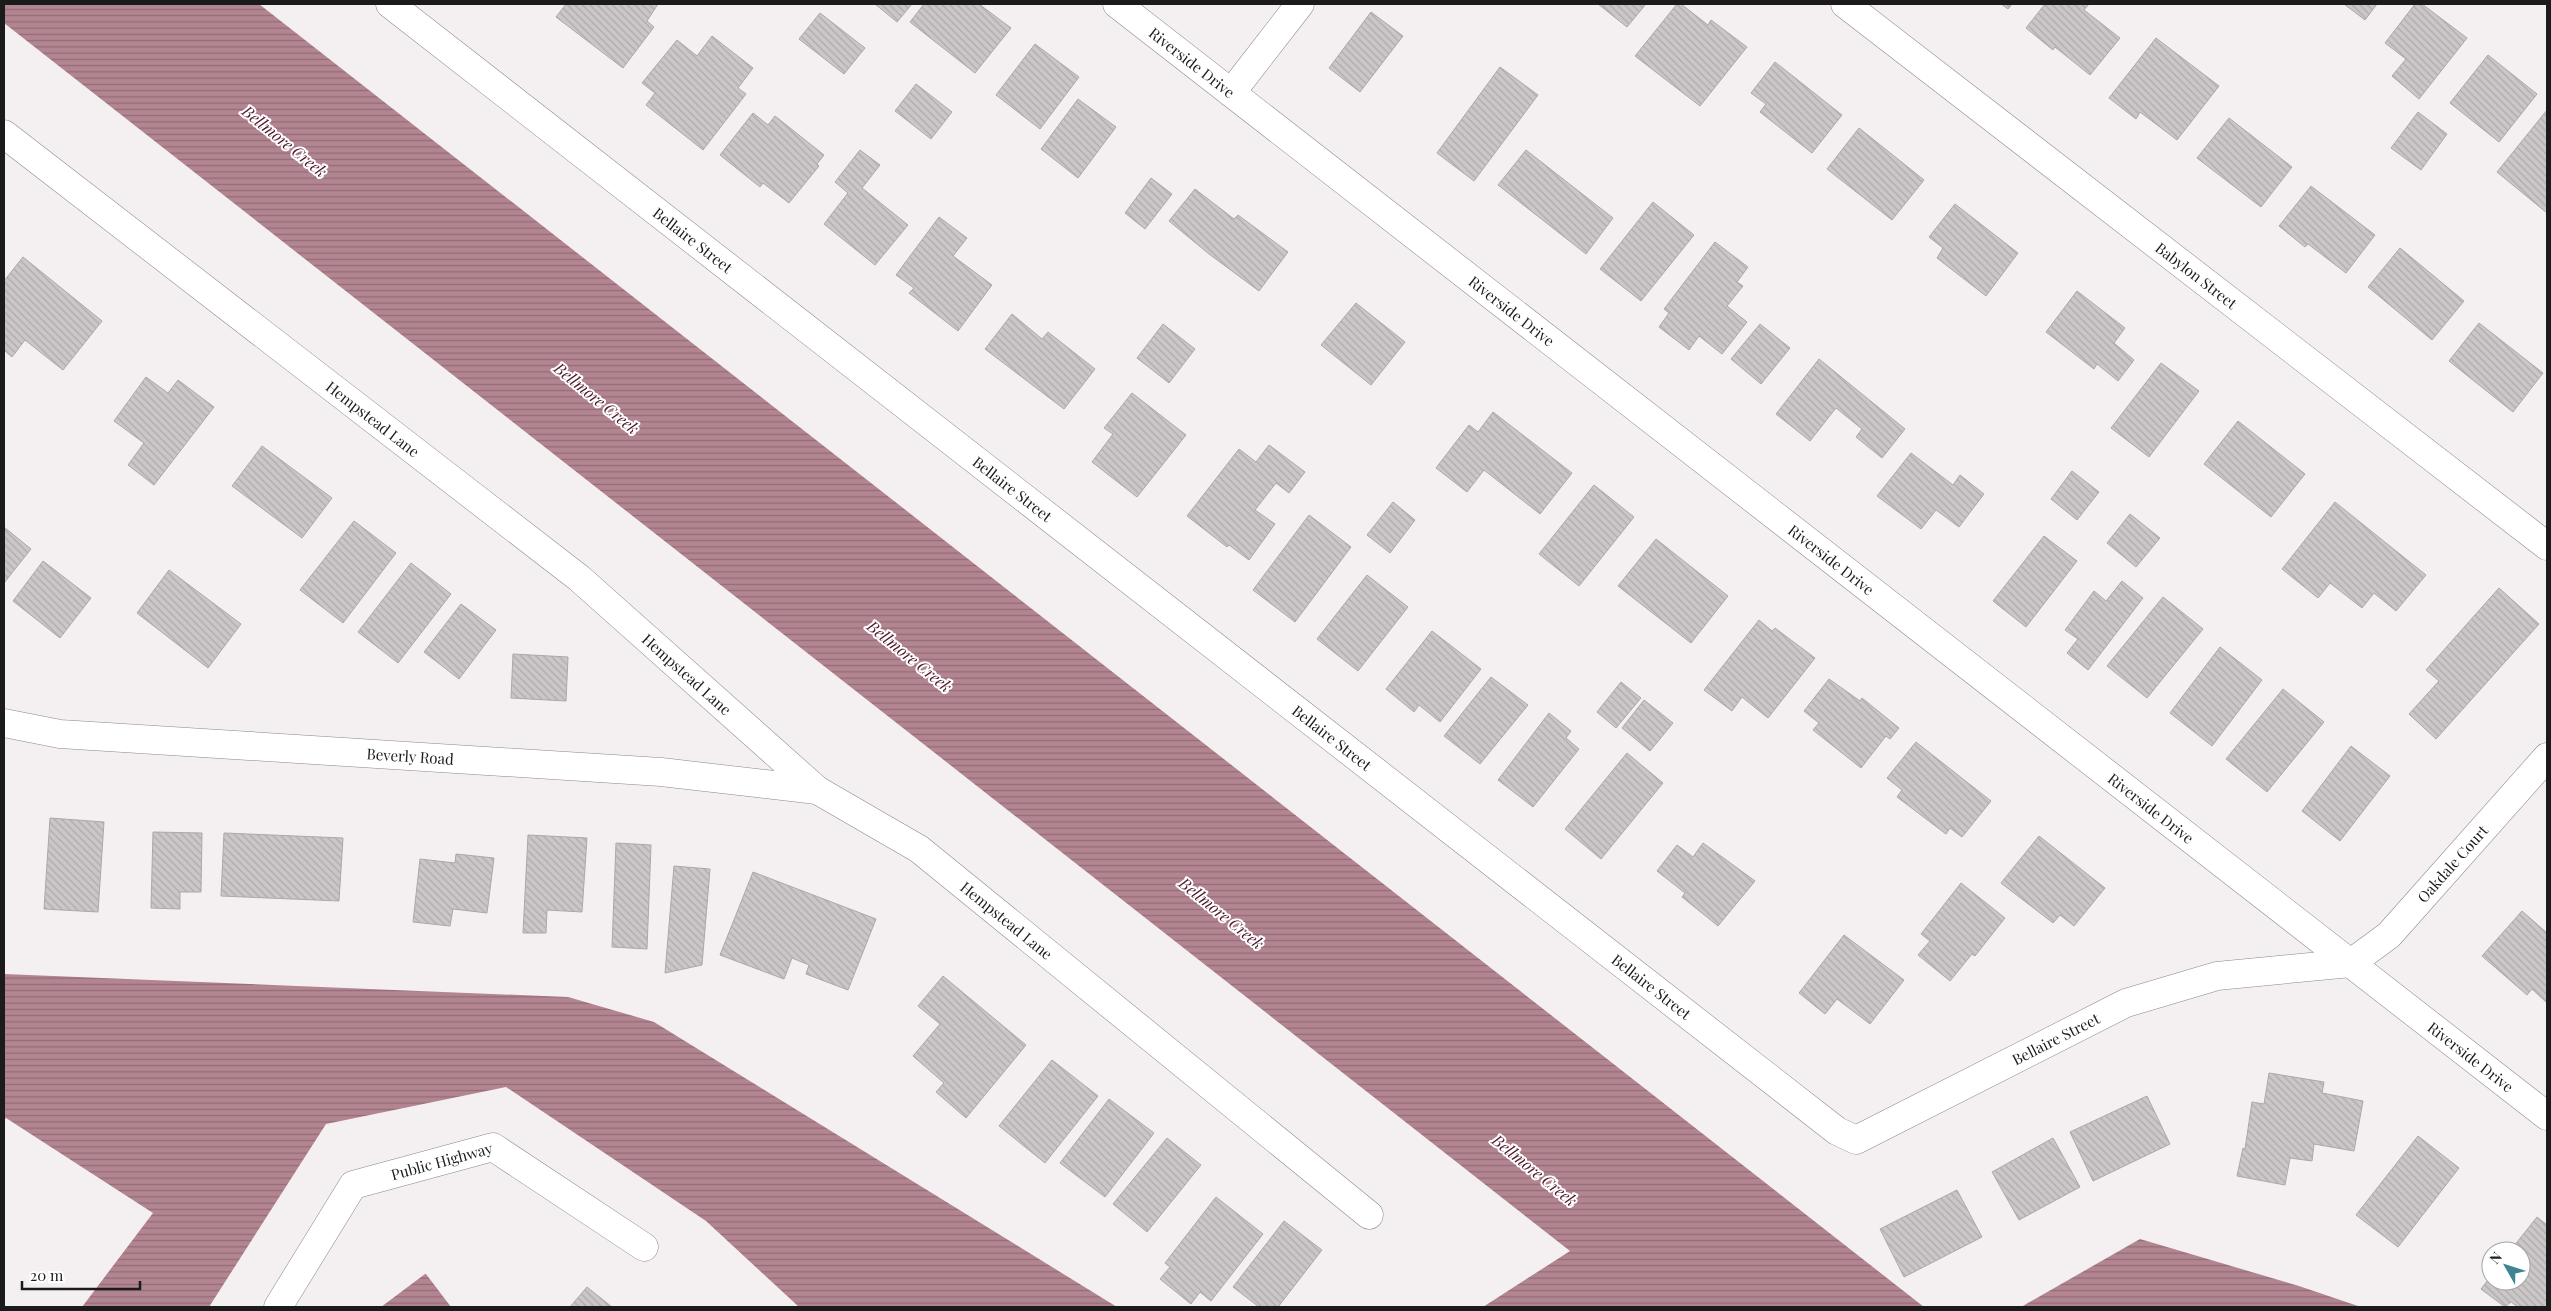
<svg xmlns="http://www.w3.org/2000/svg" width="2551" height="1311" font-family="'Playfair Display',serif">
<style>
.water{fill:url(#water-rules)}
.building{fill:url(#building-back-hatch);stroke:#aca8a9}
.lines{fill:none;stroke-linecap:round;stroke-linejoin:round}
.minor-casing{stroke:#8c8889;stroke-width:29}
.minor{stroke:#fff;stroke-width:28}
.labels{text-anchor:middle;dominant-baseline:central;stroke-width:4;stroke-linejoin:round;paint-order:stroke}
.street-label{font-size:15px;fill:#1c1b1b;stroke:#fff}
.water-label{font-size:16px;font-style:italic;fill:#4f162b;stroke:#fff}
</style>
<defs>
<pattern id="water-rules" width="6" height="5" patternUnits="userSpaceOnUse" patternTransform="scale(1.25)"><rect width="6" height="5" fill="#b38591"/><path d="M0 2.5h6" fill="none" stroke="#916c76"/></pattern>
<pattern id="building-back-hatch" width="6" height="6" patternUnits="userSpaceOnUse" patternTransform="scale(1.25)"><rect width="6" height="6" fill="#cbc6c7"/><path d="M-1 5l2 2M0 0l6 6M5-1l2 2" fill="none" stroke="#aeaaaa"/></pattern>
</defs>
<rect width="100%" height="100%" fill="#f4eff0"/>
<path class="water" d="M4,4H259L1924,1307H1483L1570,1251L4,23Z
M4,974L568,997L654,1022L1117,1307H799L706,1221L506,1087L326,1124L209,1307H82L153,1213L6,1118L4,1120Z
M2140,1239L2299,1286L2361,1307H2021Z
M426,1274L451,1307H381L425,1274Z"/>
<path class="building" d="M566,4H658L647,21L654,27L623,68L556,17Z
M875,4H912L897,22Z
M924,4H979L1011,28L975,73L910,22Z
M1598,4H1646L1627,27Z
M1677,4H1681L1708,25L1711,20L1747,47L1700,106L1635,56Z
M2001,4H2012L2008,9Z
M2045,4H2089L2084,10L2120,38L2090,75L2055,47L2053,50L2026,28Z
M2344,4H2377L2365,20Z
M2415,4H2422L2467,38L2419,99L2392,76L2406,59L2385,43Z
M1371,12L1403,36L1360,92L1329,68Z
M820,13L865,48L844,74L799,39Z
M712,36L753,68L738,88L746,94L703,150L646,105L655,93L642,83L677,40L697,56Z
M2156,38L2219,86L2177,140L2140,112L2136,119L2109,98Z
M1035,44L1079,77L1040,129L996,95Z
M2488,55L2537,94L2499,142L2450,103Z
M1775,62L1842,115L1812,153L1760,112L1766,104L1751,93Z
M1500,67L1538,95L1474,181L1437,153Z
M916,84L952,112L931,139L895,111Z
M1078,99L1116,127L1078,178L1041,149Z
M2547,110V213L2497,172Z
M2418,112L2447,134L2421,170L2391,148Z
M753,113L768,125L775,116L824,155L817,164L819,166L789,203L763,183L760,187L720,155Z
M2229,118L2292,167L2261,207L2197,158Z
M1859,128L1924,180L1892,220L1827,169Z
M860,150L880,165L862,188L908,225L875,265L824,224L848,193L835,182Z
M1526,150L1613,218L1586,254L1498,185Z
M1151,178L1172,194L1145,229L1125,213Z
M2311,186L2375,235L2346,273L2308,244L2305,247L2279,226Z
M1195,189L1234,219L1238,215L1288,252L1259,291L1209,254L1169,221Z
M1653,202L1694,235L1641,301L1600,269Z
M1955,204L2018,253L1986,296L1937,258L1943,248L1929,237Z
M939,217L967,238L953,256L992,285L958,331L909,293L914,288L896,275Z
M1715,242L1748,267L1737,282L1743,286L1727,306L1747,322L1722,354L1699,336L1689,350L1659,327L1669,313L1664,309Z
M2400,248L2464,301L2432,340L2368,287Z
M23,257L102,321L63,370L25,340L12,357L4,350V281Z
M2077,291L2125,328L2114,343L2134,360L2118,381L2097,364L2094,369L2046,332Z
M1356,303L1405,342L1371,385L1321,345Z
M1012,314L1042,339L1048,332L1095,369L1064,409L985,349Z
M2479,323L2543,373L2513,412L2449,361Z
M1163,324L1195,349L1169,383L1137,358Z
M1760,324L1790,348L1761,384L1731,359Z
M1819,359L1905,429L1882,458L1856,437L1862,429L1836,408L1810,441L1776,414Z
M2161,363L2199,391L2149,457L2111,428Z
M146,377L168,393L178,380L214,407L154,485L128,465L144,443L114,421Z
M1132,393L1186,435L1137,497L1092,462L1113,434L1104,428Z
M1493,412L1572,473L1540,514L1484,470L1467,492L1436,468L1469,425L1478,432Z
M2238,421L2305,474L2271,517L2204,464Z
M1269,445L1305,472L1289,493L1276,483L1255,510L1275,524L1249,560L1229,545L1227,547L1187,516L1239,449L1256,462Z
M262,446L332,498L302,538L232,486Z
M1911,453L1953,485L1960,475L1984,494L1959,527L1936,510L1921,529L1877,496Z
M2072,471L2099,492L2077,520L2051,499Z
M1594,485L1634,517L1579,586L1539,554Z
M1393,502L1415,520L1390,553L1367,535Z
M2335,502L2426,575L2396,611L2374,593L2362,608L2330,583L2318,598L2282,569Z
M2130,514L2160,538L2136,567L2107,543Z
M1309,515L1351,547L1295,622L1253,590Z
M354,521L396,553L343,623L300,590Z
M4,527L31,549L4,583Z
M2044,536L2077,561L2026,627L1993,601Z
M1656,539L1728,596L1691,643L1618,586Z
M43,561L91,598L60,638L13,601Z
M411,563L451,594L398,663L358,632Z
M169,570L241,624L208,668L137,613Z
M1367,575L1408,607L1358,671L1317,639Z
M2122,581L2143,598L2088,670L2067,653L2078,639L2065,630L2094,591L2106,601Z
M2499,588L2539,624L2436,739L2409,714L2439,681L2426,670Z
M2163,597L2203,629L2147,698L2107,666Z
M461,604L496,630L459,679L424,652Z
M1759,620L1772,631L1775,628L1815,658L1768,718L1742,697L1732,711L1704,690Z
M1432,631L1481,669L1440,722L1419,705L1414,712L1386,689Z
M2220,647L2262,680L2212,746L2170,713Z
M513,654L568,657L566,701L511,698Z
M1491,677L1528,705L1480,764L1444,736Z
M1829,679L1860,701L1862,698L1899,728L1890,739L1886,736L1861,768L1813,730L1819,723L1804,711Z
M1621,682L1641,698L1616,728L1597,712Z
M2283,689L2324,722L2267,792L2226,759Z
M1644,700L1673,723L1650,751L1622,728Z
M1549,713L1571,731L1566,738L1579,749L1533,807L1498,780Z
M1916,742L1991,801L1962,837L1950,828L1946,834L1897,797L1902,790L1887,778Z
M2351,746L2390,776L2340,841L2302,811Z
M1627,753L1663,783L1601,859L1565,829Z
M50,818L104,822L98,912L44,909Z
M153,832L202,833L201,892H180V909L151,908Z
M224,833L343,838L339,901L221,896Z
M528,835L587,838L582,912L547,910L546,933H523Z
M2039,836L2105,888L2074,926L2060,915L2053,923L2001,883Z
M616,843L651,845L647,949L612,947Z
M1703,843L1755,881L1718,926L1682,897L1685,893L1657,871L1677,845L1693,857Z
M456,854L494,858L487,913L453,909L450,926L413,922L420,859L455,863Z
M674,866L710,869L702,965L665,973Z
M753,872L876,919L848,990L806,974L809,965L792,958L784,979L720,955Z
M1961,883L2005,918L1975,956L1972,954L1950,981L1918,955L1930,941L1921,934Z
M2522,911L2547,933V1003L2532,989L2527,995L2482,956Z
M1844,935L1904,980L1870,1024L1837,999L1825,1014L1799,993Z
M943,976L1026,1045L966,1118L936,1092L944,1083L913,1056L940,1024L918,1006Z
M1052,1060L1098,1096L1045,1163L999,1126Z
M2269,1073L2324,1082L2322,1093L2363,1101L2354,1151L2314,1144L2312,1161L2290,1158L2285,1185L2237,1176L2243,1148L2245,1149L2252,1102L2264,1104Z
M2147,1096L2170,1144L2093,1181L2070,1132Z
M1109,1099L1154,1133L1105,1197L1060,1163Z
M2418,1136L2459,1168L2398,1247L2356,1215Z
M1167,1138L1201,1165L1147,1232L1113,1204Z
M2053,1138L2080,1187L2019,1220L1992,1172Z
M1957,1190L1982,1237L1904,1277L1880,1229Z
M1216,1197L1263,1234L1211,1301L1200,1292L1191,1304L1160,1279L1170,1267L1165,1263Z
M2537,1217L2547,1225V1307H2518L2511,1302L2505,1307L2481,1289L2491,1276V1281H2521V1251H2510Z
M1284,1221L1322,1250L1278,1307H1259L1233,1287Z
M587,1287L612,1307H570Z"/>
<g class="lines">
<defs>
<g id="minor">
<path id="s1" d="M390,4L1837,1131L1856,1140L2126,1003L2217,976L2351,963L2389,935L2547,757"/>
<path id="s2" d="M1117,4L2547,1116"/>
<path id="s3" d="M1845,4L2547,546"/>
<path d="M1231,93L1300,4"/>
<path id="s4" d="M4,134L579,578L817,790L919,849L1369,1215"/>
<path id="s5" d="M4,723L60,734L661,772L817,790"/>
<path id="s6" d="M278,1307L353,1185L493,1147L644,1247"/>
</g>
</defs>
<use href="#minor" class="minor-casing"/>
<use href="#minor" class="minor"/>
</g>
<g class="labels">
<g class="street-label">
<text stroke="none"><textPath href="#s2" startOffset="95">Riverside Drive</textPath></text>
<text stroke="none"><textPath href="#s1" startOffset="384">Bellaire Street</textPath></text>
<text stroke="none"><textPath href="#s3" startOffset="444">Babylon Street</textPath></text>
<text stroke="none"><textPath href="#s2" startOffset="500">Riverside Drive</textPath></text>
<text stroke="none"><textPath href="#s4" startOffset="466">Hempstead Lane</textPath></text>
<text stroke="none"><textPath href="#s1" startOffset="789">Bellaire Street</textPath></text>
<text stroke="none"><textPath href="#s2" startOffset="905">Riverside Drive</textPath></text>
<text stroke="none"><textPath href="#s4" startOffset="871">Hempstead Lane</textPath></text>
<text stroke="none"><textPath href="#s1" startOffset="1194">Bellaire Street</textPath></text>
<text stroke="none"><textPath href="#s5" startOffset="408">Beverly Road</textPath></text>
<text stroke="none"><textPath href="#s2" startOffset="1310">Riverside Drive</textPath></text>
<text stroke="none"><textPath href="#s1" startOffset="2530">Oakdale Court</textPath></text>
<text stroke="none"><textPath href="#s4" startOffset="1276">Hempstead Lane</textPath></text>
<text stroke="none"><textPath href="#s1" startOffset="1599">Bellaire Street</textPath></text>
<text stroke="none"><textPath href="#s1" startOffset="2079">Bellaire Street</textPath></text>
<text stroke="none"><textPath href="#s2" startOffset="1715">Riverside Drive</textPath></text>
<text stroke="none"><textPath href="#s6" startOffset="235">Public Highway</textPath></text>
</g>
<g class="water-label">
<text transform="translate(285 141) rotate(39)">Bellmore Creek</text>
<text transform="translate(597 398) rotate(39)">Bellmore Creek</text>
<text transform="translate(910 656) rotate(39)">Bellmore Creek</text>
<text transform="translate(1222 913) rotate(39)">Bellmore Creek</text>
<text transform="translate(1535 1170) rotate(39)">Bellmore Creek</text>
</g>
</g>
<rect width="2551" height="1311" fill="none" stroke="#1c1b1b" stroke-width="10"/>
<g transform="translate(2506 1266) rotate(309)"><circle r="24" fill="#ffffff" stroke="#a4a4a4"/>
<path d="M0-4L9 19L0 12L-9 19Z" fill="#3f8491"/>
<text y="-8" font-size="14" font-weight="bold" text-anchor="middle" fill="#1c1b1b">N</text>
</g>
<path d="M22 1281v8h118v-8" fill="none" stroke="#1c1b1b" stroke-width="2.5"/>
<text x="30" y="1281" font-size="15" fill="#1c1b1b" stroke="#ffffff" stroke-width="4" paint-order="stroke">20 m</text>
</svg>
